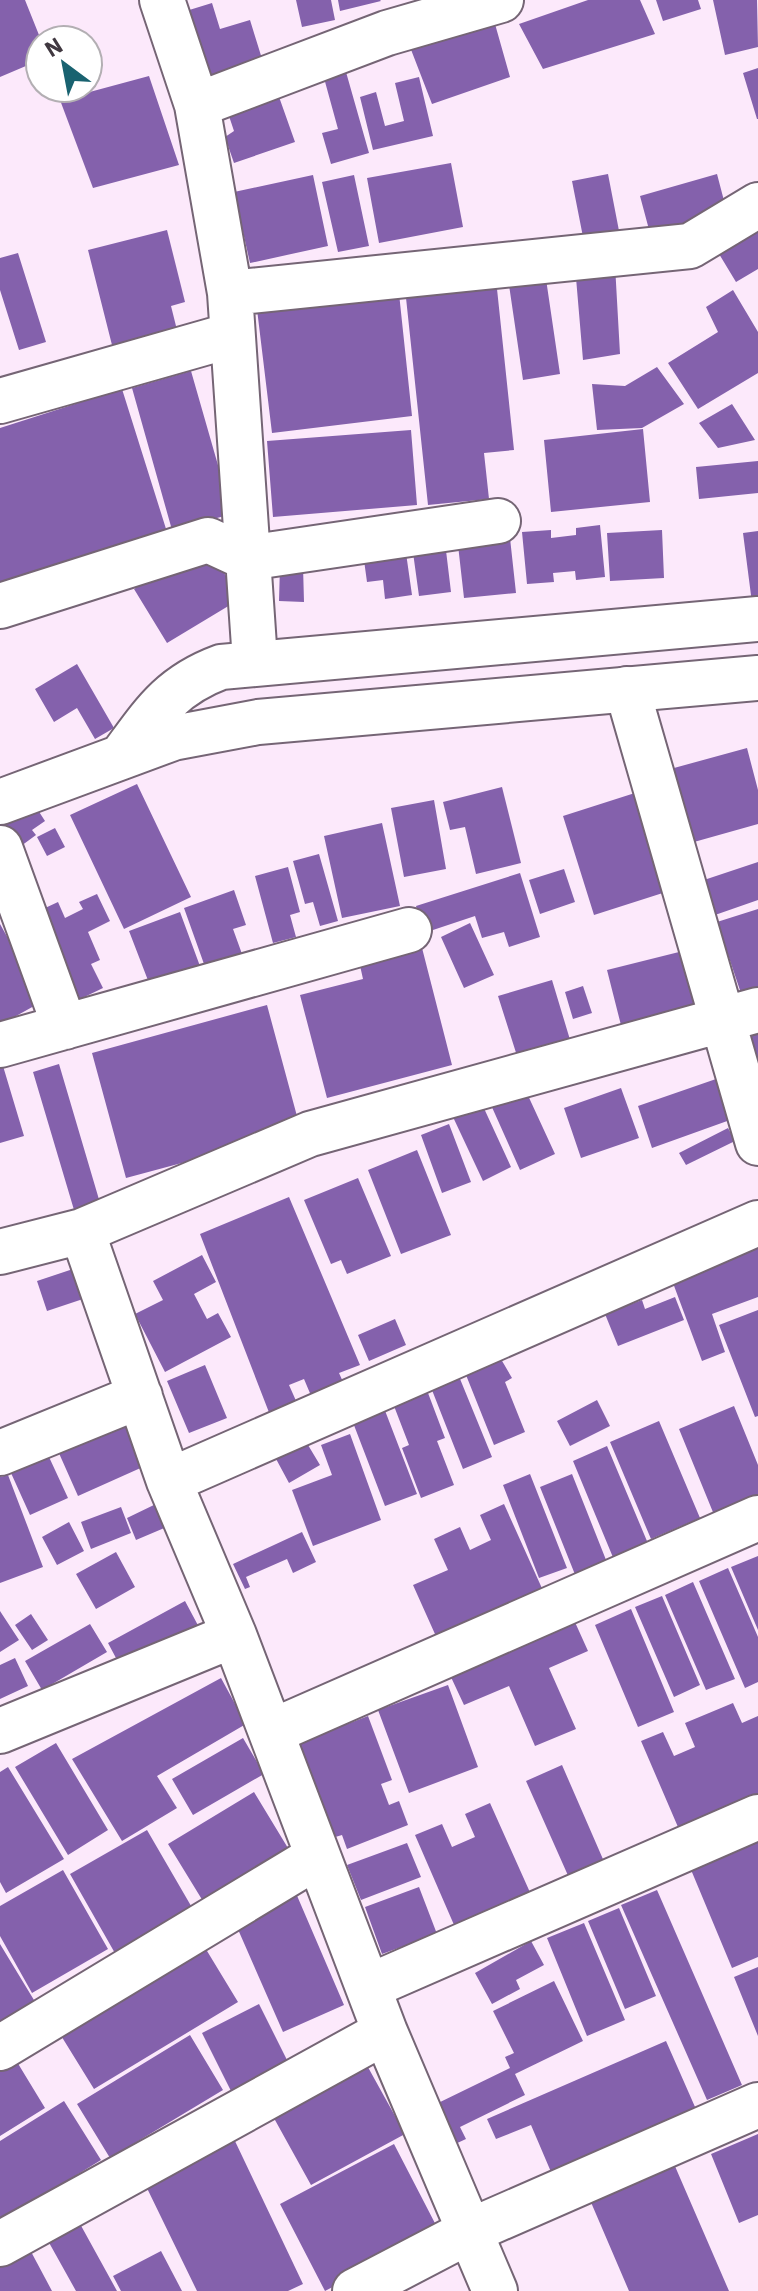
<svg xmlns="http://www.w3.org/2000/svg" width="758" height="2291" font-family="'IBM Plex Sans',sans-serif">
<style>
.building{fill:#8461ac}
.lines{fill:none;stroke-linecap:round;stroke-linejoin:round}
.street-casing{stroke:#756575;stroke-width:48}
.secondary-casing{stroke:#756575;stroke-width:48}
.street{stroke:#fff;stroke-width:44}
.secondary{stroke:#fff;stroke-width:44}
</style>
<rect width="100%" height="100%" fill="#fce9fb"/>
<path class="building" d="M0,0H25L41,40L40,60L0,77Z
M296,0H331L335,20L302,27Z
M338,0H380L381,1L340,11Z
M588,0H640L655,34L543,69L519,24Z
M656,0H698L701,9L663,21Z
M713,0H757L758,47L725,55Z
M212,3L220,29L250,20L263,62L194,84L173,15Z
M495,24L510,77L432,104L410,47Z
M758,68V119H757L743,73Z
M346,72L369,153L331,164L322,133L338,129L324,78Z
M149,76L179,165L93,188L60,100Z
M419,77L433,136L373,150L360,97L376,92L385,126L404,121L395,83Z
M278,94L295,142L234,163L225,137L234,131L227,110Z
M451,163L463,227L379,243L367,178Z
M608,174L620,236L584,242L572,181Z
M717,174L728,216L651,237L640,196Z
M313,175L328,246L250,263L234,192Z
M354,175L369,246L338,252L322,182Z
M758,225V269L736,282L710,239Z
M167,230L185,302L171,306L177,330L112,345L88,250Z
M18,253L46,342L19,350L0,290V258Z
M615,265L620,354L583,360L575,266Z
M495,270L514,450L484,453L489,499L428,505L404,279Z
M546,279L560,374L523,380L509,285Z
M398,284L412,416L272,433L256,301Z
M733,290L758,332V373L698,409L668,363L718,332L706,307Z
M657,367L684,404L642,428L597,430L592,384L625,386Z
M191,371L232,514L172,530L132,388Z
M122,389L167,532L0,585V428Z
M732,404L755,440L718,448L699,423Z
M643,429L650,502L551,512L544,440Z
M411,430L417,505L273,517L267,441Z
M758,461V493L699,499L696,467Z
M600,525L605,577L576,580L575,571L553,573L554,582L527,584L522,532L551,530V538L576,535V528Z
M662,530L664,578L610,581L607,533Z
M758,531V602L752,603L743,533Z
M444,534L451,592L419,596L411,538Z
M510,538L516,593L464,598L458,545Z
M207,545L240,599L167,643L134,589Z
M405,546L412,595L385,599L383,580L367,582L363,553Z
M280,566H303L304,602L279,601Z
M77,664L114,728L95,739L77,708L54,722L35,689Z
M747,748L758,790V824L694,842L674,768Z
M137,784L191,897L124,929L70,815Z
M502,787L521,863L476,874L465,827L450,830L443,802Z
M638,792L669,891L594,915L563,816Z
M434,800L446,869L404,877L391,808Z
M34,804L45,821L32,830L36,835L21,846L5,823Z
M382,823L400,906L342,918L324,836Z
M55,828L65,847L47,856L37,837Z
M319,854L338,921L320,926L313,902L305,904L293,861Z
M758,862V900L715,915L704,880Z
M288,867L300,912L290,915L296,937L273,943L255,876Z
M564,869L575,902L540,914L529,880Z
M520,873L540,937L509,947L504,932L482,938L475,916L424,933L416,906Z
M234,890L246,925L233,929L246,965L209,978L184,908Z
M97,894L110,921L88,932L100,960L91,964L103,988L76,1001L30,915L58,902L65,918L83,909L79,902Z
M758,909V1004L746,1008L717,922Z
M180,912L204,977L154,996L129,931Z
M470,923L494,975L464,988L441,937Z
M0,924L43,1001L0,1025Z
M421,944L452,1065L327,1098L300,995L363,979L359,961Z
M691,949L707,1016L624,1037L607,970Z
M552,980L571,1043L518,1059L498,996Z
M583,986L592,1013L573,1019L565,992Z
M267,1005L301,1131L126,1178L92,1053Z
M758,1029V1066L747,1033Z
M0,1056L24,1136L0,1143Z
M59,1064L103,1213L77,1220L33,1072Z
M716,1079L730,1120L652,1148L638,1106Z
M621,1088L639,1138L581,1158L564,1108Z
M525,1089L555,1154L520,1170L491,1105Z
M482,1104L511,1167L483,1181L453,1117Z
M449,1124L471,1182L442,1193L421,1135Z
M728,1128L735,1141L686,1165L679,1153Z
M417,1150L451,1235L401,1254L368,1170Z
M358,1178L391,1256L347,1274L341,1260L331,1264L304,1200Z
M289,1197L360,1365L339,1373L344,1384L312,1398L304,1379L289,1385L297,1403L270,1415L200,1234Z
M758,1242V1297L712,1314L725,1352L702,1361L670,1275Z
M202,1255L216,1282L194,1294L207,1319L218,1313L231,1337L165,1372L135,1314L163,1300L153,1281Z
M76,1268L86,1298L47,1311L37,1281Z
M675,1297L684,1320L618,1346L605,1314L642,1300L645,1309Z
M758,1310V1416L755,1417L719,1325Z
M395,1319L406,1345L369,1361L358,1335Z
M498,1354L512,1378L505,1382L525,1432L494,1445L464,1370Z
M205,1365L227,1418L189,1433L167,1381Z
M458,1374L492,1457L463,1469L430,1385Z
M428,1393L445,1438L437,1441L454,1485L421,1498L402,1448L409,1445L394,1406Z
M597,1400L610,1426L570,1446L557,1421Z
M734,1406L758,1465V1505L717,1522L679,1429Z
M384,1408L417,1494L385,1506L352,1420Z
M125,1421L145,1466L78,1496L58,1451Z
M659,1421L700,1518L651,1539L610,1442Z
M350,1434L381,1520L313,1546L292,1490L332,1475L321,1445Z
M305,1440L320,1465L289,1483L275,1457Z
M607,1446L652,1553L617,1567L573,1461Z
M49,1457L68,1498L30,1515L11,1473Z
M530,1474L567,1568L539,1578L503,1485Z
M572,1474L610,1570L578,1582L540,1487Z
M8,1475L43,1567L0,1583V1477Z
M158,1503L169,1526L136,1540L127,1518Z
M504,1504L545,1595L439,1643L413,1585L448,1570L434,1539L460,1527L470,1550L491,1540L480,1515Z
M121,1507L131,1533L91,1549L81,1522Z
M69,1522L84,1551L57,1565L42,1537Z
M302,1532L316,1562L293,1573L287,1559L246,1577L250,1587L245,1589L233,1564Z
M116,1552L135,1587L96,1609L76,1574Z
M758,1556V1630L731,1567Z
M728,1568L758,1637V1682L745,1688L699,1581Z
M693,1582L735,1679L706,1690L665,1595Z
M662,1596L700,1685L674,1697L635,1607Z
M185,1601L201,1631L124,1673L108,1643Z
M631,1609L674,1712L638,1727L595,1625Z
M0,1611L19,1640L0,1652Z
M31,1614L48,1640L32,1650L15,1625Z
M574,1620L588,1651L549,1668L576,1729L535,1746L509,1686L464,1705L450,1675Z
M90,1624L107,1652L42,1690L25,1661Z
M15,1658L28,1686L0,1699V1665Z
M221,1678L246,1724L157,1776L177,1808L122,1841L72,1759Z
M448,1685L478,1767L409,1793L378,1710Z
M733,1703L742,1723L758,1716V1809L684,1841L641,1741L663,1732L674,1756L695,1747L685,1723Z
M368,1716L392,1780L381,1784L389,1805L399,1801L408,1825L347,1849L342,1835L332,1838L296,1744Z
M243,1738L264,1774L193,1815L172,1779Z
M56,1743L108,1830L68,1855L15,1767Z
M562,1765L609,1873L574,1889L526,1781Z
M8,1767L64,1859L6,1893L0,1882V1772Z
M254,1792L294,1858L209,1911L168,1844Z
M490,1803L537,1908L461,1941L415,1835L442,1824L452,1847L475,1837L465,1814Z
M147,1830L194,1911L116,1955L70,1874Z
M758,1836V1957L732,1968L689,1865Z
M407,1843L421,1877L361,1900L347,1865Z
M63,1870L108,1949L32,1993L0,1936V1906Z
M419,1887L437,1934L382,1954L365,1907Z
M657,1890L742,2085L707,2100L621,1905Z
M295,1891L344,2005L283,2032L233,1918Z
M619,1908L656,1996L625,2009L588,1921Z
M584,1923L625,2020L587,2036L547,1938Z
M531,1941L544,1965L516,1980L520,1989L492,2004L475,1973Z
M0,1944L37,2005L0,2028Z
M204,1946L238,2002L94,2089L60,2034Z
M758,1967V2036L734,1977Z
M554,1981L583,2041L515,2074L525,2095L460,2127L466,2139L453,2145L434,2105L510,2068L505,2057L514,2053L493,2011Z
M259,2004L289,2064L232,2093L202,2033Z
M190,2035L223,2090L110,2158L77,2104Z
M666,2041L699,2116L554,2179L531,2125L496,2139L487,2119Z
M14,2057L45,2108L0,2136V2066Z
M364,2060L405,2134L311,2185L270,2111Z
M64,2101L101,2160L0,2222V2141Z
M758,2134V2215L739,2223L711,2154Z
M234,2139L303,2284L288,2291H197L144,2182Z
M394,2144L439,2231L325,2291L280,2204Z
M671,2157L729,2291H629L587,2193Z
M79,2222L117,2291H76L47,2239Z
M28,2246L52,2291H0V2262Z
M161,2251L182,2291H121L113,2276Z"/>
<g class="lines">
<defs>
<path id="street" d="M162,0L197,105L230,293L255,661
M197,105L387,33L501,0
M230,293L690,246L758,205
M0,401L232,335
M0,606L208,540L247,558L498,521
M627,689L758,1143
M0,848L65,1027
M0,1045L409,930
M82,1231L169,1481L234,1635L385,2032L495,2291
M0,1252L82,1231L310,1134L758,1010
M0,1453L140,1396
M169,1481L758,1223
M0,1731L234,1635
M271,1732L758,1518
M368,1987L758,1817
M0,2048L318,1856
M0,2244L385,2032
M355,2291L468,2232L758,2105"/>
<path id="secondary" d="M122,756C153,714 170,686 221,667L758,619
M0,802L173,738L258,722L758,678"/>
</defs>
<use href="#street" class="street-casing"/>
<use href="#secondary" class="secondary-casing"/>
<use href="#street" class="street"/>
<use href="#secondary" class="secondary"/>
</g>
<g transform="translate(64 64) rotate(328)"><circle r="38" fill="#ffffff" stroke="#b3afb3" stroke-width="2"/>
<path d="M0-6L14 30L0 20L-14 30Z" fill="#196270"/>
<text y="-12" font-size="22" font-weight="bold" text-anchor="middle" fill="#403840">N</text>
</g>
</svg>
